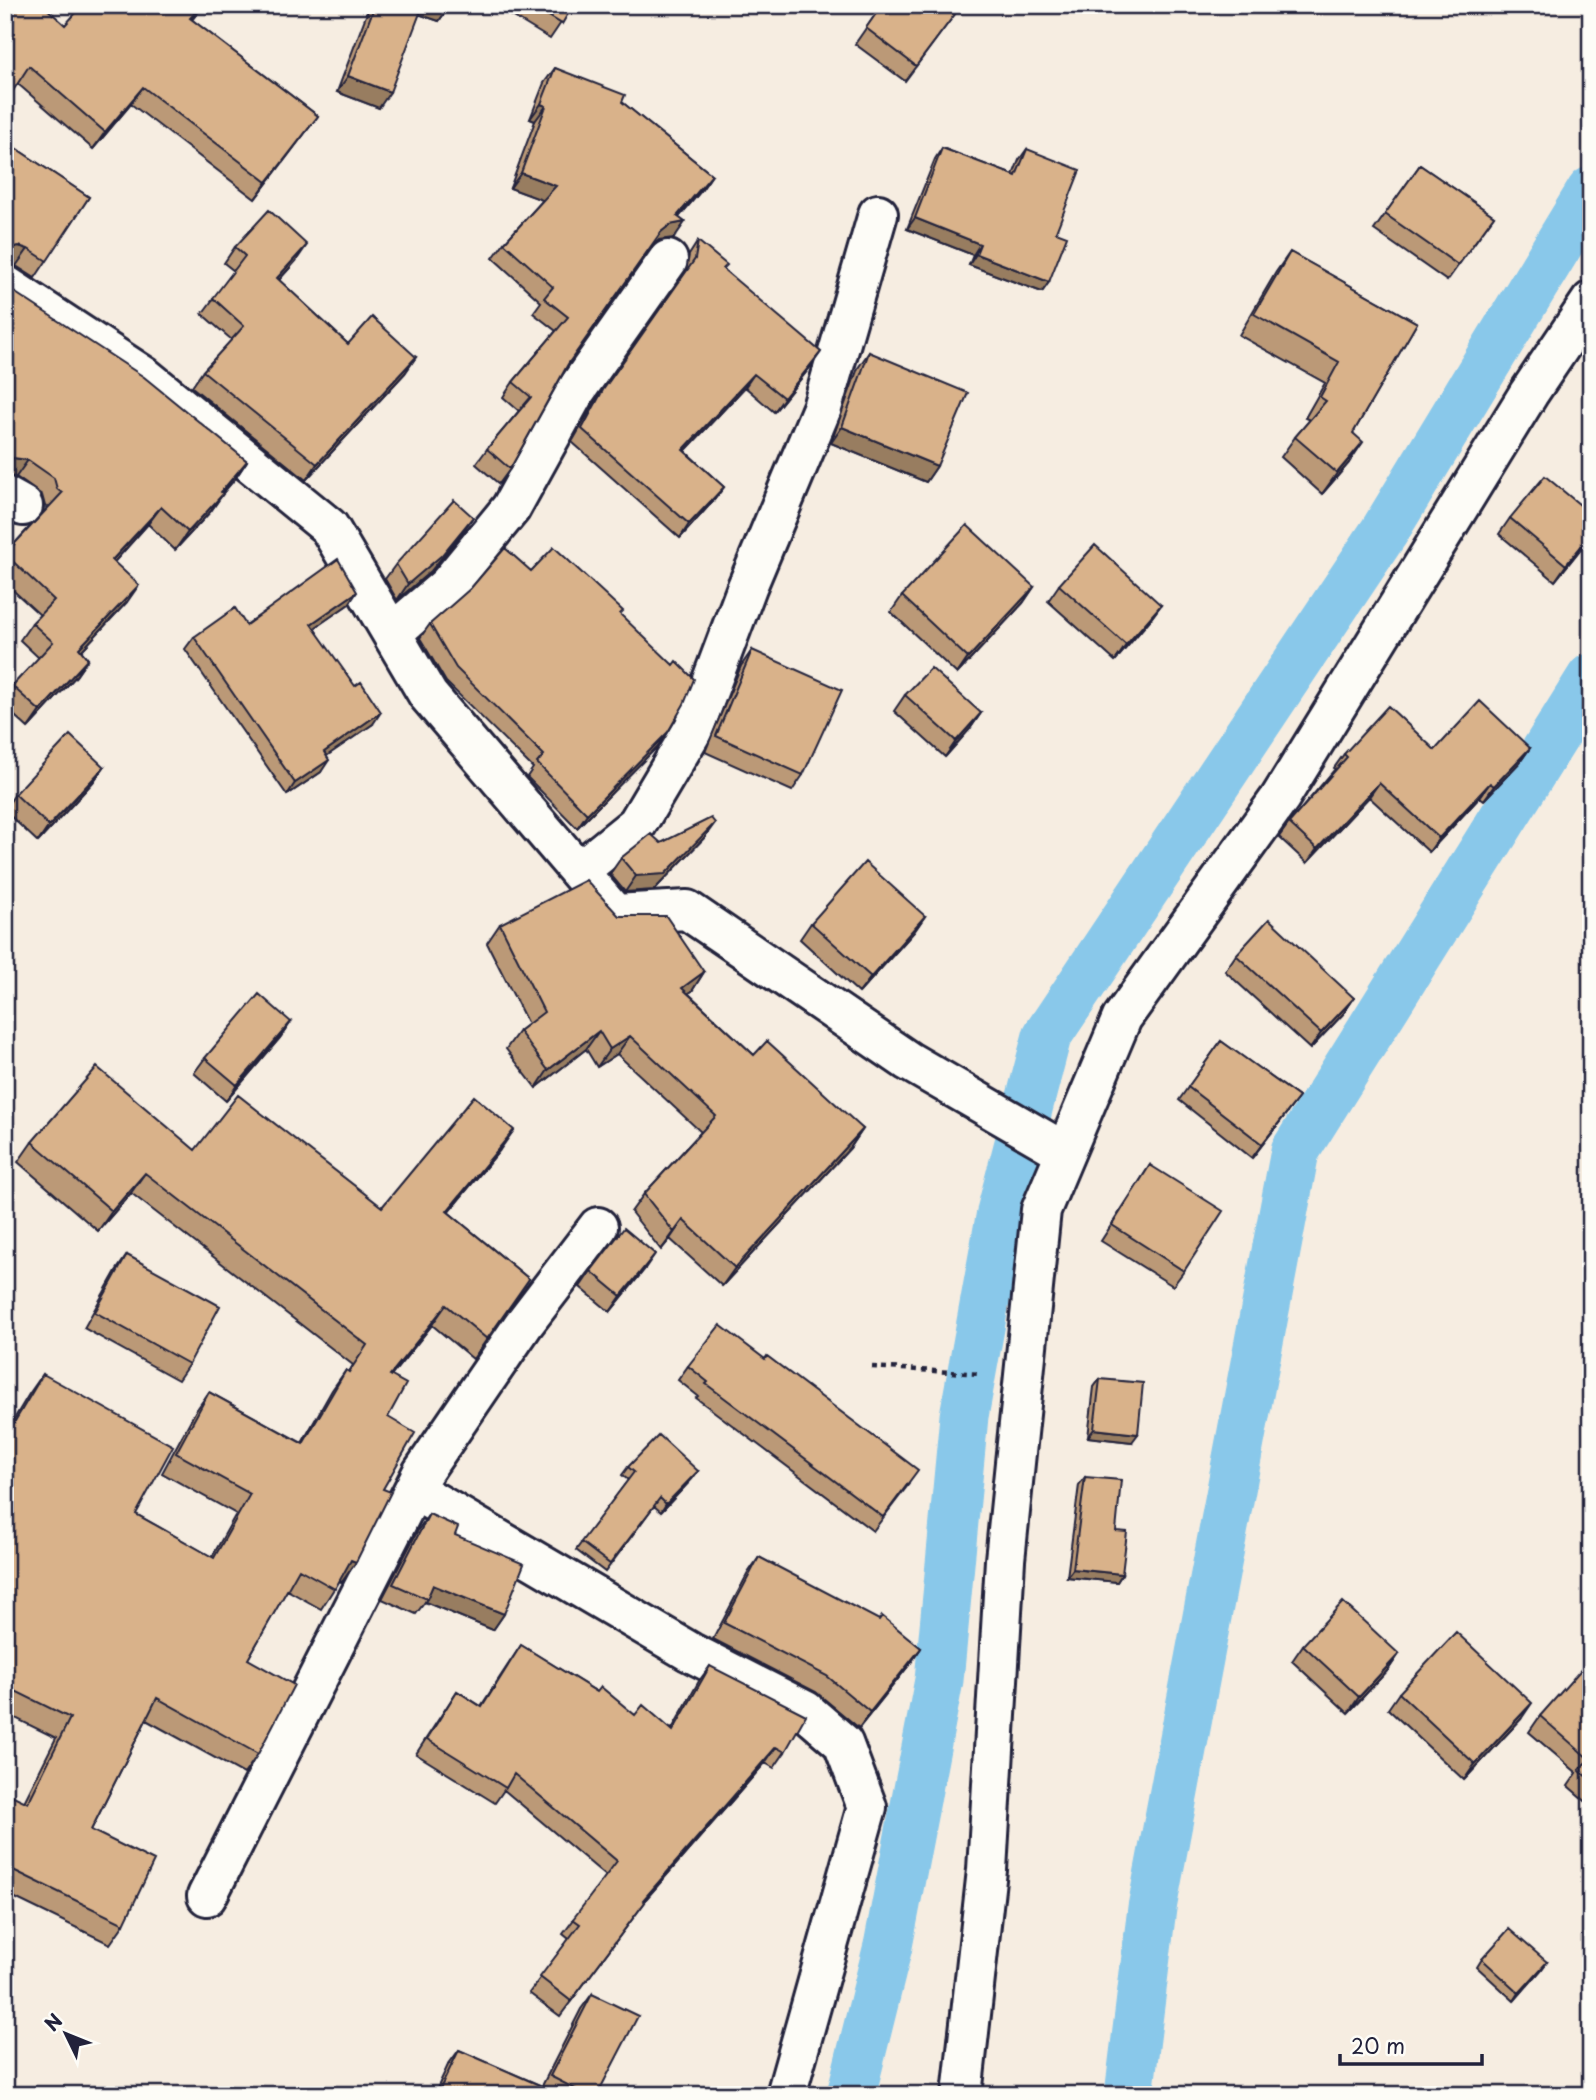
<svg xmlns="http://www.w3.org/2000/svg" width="1596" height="2100" font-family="'Playpen Sans',sans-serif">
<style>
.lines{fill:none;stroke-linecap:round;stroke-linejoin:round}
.canal{stroke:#89c8ea;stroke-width:49}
.street-casing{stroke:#22223b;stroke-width:44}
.secondary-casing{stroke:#22223b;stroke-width:44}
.path{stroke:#22223b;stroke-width:4.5;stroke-dasharray:5 5;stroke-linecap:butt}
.street{stroke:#fdfcf7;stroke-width:38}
.secondary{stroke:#fdfcf7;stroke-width:38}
.wall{fill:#b97;stroke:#22223b;stroke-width:2}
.shaded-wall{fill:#987d61;stroke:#22223b;stroke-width:2}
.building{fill:#d9b28a;stroke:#22223b;stroke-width:2}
</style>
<rect width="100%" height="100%" fill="#f6ede1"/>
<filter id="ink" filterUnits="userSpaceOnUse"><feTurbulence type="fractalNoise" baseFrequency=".0143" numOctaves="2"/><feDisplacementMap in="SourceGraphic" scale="14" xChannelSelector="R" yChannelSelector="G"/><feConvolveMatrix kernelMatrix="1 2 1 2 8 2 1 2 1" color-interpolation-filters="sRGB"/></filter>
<g filter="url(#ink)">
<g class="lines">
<path class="canal" d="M851,2095L888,1946L939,1680L964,1416L1001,1212L1047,1036L1384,532L1591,191
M1129,2095L1152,1908L1295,1151L1591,678"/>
<defs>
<path id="street" d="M5,285L145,377L329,527L428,695L615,914L687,910L908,1061L1065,1152
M5,496L23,506
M392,633L447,586L511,508L575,392L668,260
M579,871L637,824L694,728L747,587L822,408L878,214
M414,1490L690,1652L806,1711L843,1743L867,1807L786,2095
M207,1896L422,1473L523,1325L598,1227"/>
<path id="secondary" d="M962,2095L987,1870L1005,1560L1041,1210L1122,1018L1280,798L1529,393L1591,301"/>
</defs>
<use href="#street" class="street-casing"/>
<use href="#secondary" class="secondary-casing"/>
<path class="path" d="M872,1367L981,1374"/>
<use href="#street" class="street"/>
<use href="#secondary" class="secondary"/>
</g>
<path class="wall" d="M5,5L65,25L204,5L192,20L318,116L255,199L131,104L93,149L18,84Z
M370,5H450L439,21L419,14L379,108L337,92Z
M494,5H573L550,39Z
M882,5L955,14L905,81L855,44Z
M555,68L622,102L712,175L701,191L679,217L674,238L659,240L650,247L568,365L510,469L499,484L476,464L487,449L519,411L503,397L513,382L556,331L533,313L541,302L493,258L504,243L543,200L510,188L535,121L530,119L544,83Z
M5,141L89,197L35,278L16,266L5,264Z
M942,148L1013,175L1019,160L1027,149L1056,232L1049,282L1042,292L969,265L973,255L907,229L935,159Z
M1420,165L1494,216L1447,281L1374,230Z
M698,241L812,365L774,412L745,387L685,451L724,487L714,500L680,538L572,442L594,404L686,272L689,255Z
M235,247L296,261L279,280L348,344L416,357L405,373L306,480L192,387L203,371L232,340L202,314L234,271L224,263Z
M1290,252L1417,323L1353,433L1349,463L1322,494L1281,457L1295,437L1310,420L1305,418L1325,383L1239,335L1276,272Z
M5,286L247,461L235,479L223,493L211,511L175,550L148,524L114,562L127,602L81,651L88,659L76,676L28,728L5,707V696L12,686L39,658L20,640L32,623L40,615L5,583V554L47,508L45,506L42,495L16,477L5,476Z
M869,352L937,466L926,482L831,443L858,368Z
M1510,518L1591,536L1555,581L1499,534Z
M462,533L431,571L397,600L385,579L396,564Z
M531,571L620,614L657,747L577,828L527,777L533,768L446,682L420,638L430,624Z
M1059,585L1161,605L1150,620L1115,661L1048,601Z
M1034,587L1023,603L957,674L891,612L902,596Z
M349,604L314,628L373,724L326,756L321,772L287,795L185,649L194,637L246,625Z
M752,650L803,775L792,791L705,752L741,666Z
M905,695L981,713L970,729L945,757L894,711Z
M1530,748L1520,762L1484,800L1480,797L1429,852L1369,797L1307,863L1279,837L1289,823L1335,769L1334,768L1344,754L1435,750Z
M104,767L93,782L38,842L5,811V809L15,794Z
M704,838L654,890L625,892L610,874L621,858L661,843Z
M619,916L704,972L692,991L688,993L754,1055L863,1129L850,1148L722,1286L670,1239L661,1250L631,1212L644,1194L701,1132L617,1054L597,1067L586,1049L536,1088L506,1049L519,1031L528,1024L487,943L500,924Z
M925,916L914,932L859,993L800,939L811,923Z
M1236,955L1354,998L1343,1014L1310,1049L1225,971Z
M291,1022L280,1038L226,1101L194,1073L205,1058Z
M1221,1041L1299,1097L1252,1158L1179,1100Z
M32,1142L195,1150L382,1207L500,1150L448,1212L529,1279L473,1359L432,1325L391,1376L383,1489L356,1562L342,1582L339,1581L321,1609L287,1590L248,1659L258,1754L244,1774L146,1720L91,1830L124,1924L110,1944L5,1893V1792L24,1802L56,1738L5,1713V1434L29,1394L43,1374L136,1514L212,1557L236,1514L162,1473L195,1412L209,1392L302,1443L332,1390L346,1370L349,1372L353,1365L131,1193L98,1231L18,1162Z
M1150,1165L1184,1271L1173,1286L1101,1241Z
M127,1255L189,1364L178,1380L84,1328L116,1271Z
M644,1270L610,1312L580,1287L591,1271Z
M765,1359L909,1484L873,1531L696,1398L698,1396L678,1380L688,1366Z
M1100,1379L1132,1442L1088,1437L1094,1387Z
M628,1467L698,1471L692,1479L661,1512L654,1506L605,1572L576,1550L628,1480L622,1475Z
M1085,1477L1116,1531L1122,1574L1117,1582L1067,1577L1079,1485Z
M429,1514L455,1535L504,1614L493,1630L425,1602L416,1614L382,1599L418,1530Z
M759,1557L921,1648L910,1664L859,1728L816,1692L713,1639L748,1573Z
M521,1645L635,1715L672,1729L699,1681L710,1666L785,1752L774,1768L765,1763L644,1901L645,1902L634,1917L560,2016L529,1993L569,1939L563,1934L606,1876L504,1790L495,1803L416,1754L457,1691L481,1706Z
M1303,1645L1399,1654L1388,1670L1348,1713L1292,1661Z
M1591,1669V1806L1568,1786L1577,1773L1529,1732L1540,1716Z
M1399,1693L1521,1719L1464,1780L1388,1709Z
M1482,1959L1547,1962L1541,1970L1514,2001L1477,1967Z
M592,1994L597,2095H434L448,2065L459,2050L542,2086L581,2009Z"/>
<path class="shaded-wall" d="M202,5H204L178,36L190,18Z
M420,5H450L439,21L415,13Z
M348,76L390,92L379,108L337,92Z
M143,87L131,104L93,149L105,132Z
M541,104L546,106L535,121L530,119Z
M318,116L305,133L255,199L267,182Z
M521,173L556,186L545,201L510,188Z
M712,175L701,191L673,224L685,222L674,238L659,240L650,247L661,232L677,216Z
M915,218L980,244L973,255L907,229Z
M307,245L296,261L266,294L277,278Z
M19,246L28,249L16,266L5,264V250L8,248Z
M976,254L1049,282L1042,292L969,265Z
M821,352L812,365L774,412L784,398Z
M416,357L405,373L306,480L317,464Z
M754,374L745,387L674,463L683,450Z
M842,427L937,466L926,482L831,443Z
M1363,442L1349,463L1322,494L1337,473Z
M13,458L28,460L16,477L5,476V469Z
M247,461L235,479L209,509L221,492Z
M724,487L714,500L680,538L689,524Z
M223,494L211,511L175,550L188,532Z
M161,507L148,524L100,578L112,560Z
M473,517L462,533L431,571L397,600L408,584Z
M1591,534V536L1555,581L1566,565Z
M139,585L127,602L67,666L79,648Z
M1034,587L1023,603L957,674L968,658Z
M357,592L349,604L303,636L311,624Z
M1161,605L1150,620L1115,661L1126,645Z
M88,659L76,676L28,728L40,711Z
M381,712L373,724L315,764L324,752Z
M981,713L970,729L945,757L956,741Z
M668,732L657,747L577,828L587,814Z
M1530,748L1520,762L1484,800L1494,786Z
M329,760L321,772L287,795L295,783Z
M104,767L93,782L38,842L49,826Z
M1379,783L1369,797L1307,863L1317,849Z
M1490,783L1480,797L1429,852L1439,838Z
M715,823L704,838L654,890L625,892L636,876Z
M925,916L914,932L859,993L871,977Z
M704,972L692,991L669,1006L682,988Z
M1354,998L1343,1014L1310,1049L1321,1033Z
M291,1022L280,1038L226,1101L237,1085Z
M599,1031L586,1049L536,1088L548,1070Z
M630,1036L617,1054L597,1067L610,1049Z
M1299,1097L1289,1110L1252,1158L1262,1144Z
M863,1129L850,1148L722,1286L735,1268Z
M514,1130L500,1150L433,1231L447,1211Z
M145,1173L131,1193L98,1231L112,1211Z
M683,1220L670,1239L661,1250L674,1232Z
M655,1254L644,1270L610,1312L621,1296Z
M446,1305L432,1325L376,1395L390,1375Z
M1094,1429L1138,1434L1132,1442L1088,1437Z
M698,1471L692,1479L661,1512L666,1504Z
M351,1560L356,1562L342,1582L337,1580Z
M1073,1569L1122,1574L1117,1582L1067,1577Z
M433,1585L504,1614L493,1630L425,1602Z
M921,1648L910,1664L859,1728L870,1712Z
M1399,1654L1388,1670L1348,1713L1359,1697Z
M1532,1703L1521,1719L1464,1780L1475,1764Z
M776,1747L765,1763L632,1915L643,1900Z
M1547,1962L1541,1970L1514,2001L1519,1993Z"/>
<path class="building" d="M5,5H43L65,25L83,5H202L190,18L318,116L267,182L143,87L105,132L29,66L5,103Z
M375,5H423L390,92L348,76Z
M531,5H573L562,24Z
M882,5H944L955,14L916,66L866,28Z
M555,68L625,95L622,102L712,175L677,216L685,222L670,225L661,232L568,364L510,469L487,449L531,397L513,382L568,317L544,298L553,287L504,243L556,186L521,173L546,106L541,104Z
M5,141L89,197L47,261L28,249L19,246L8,248L5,250Z
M942,148L1016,176L1027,149L1080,170L1056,232L1067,236L1049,282L976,254L980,244L915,218Z
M1420,165L1494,216L1458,265L1385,214Z
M269,210L307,245L277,278L348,344L372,317L416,357L317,464L203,371L244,326L213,298L245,256L235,247Z
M698,241L727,265L723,269L821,352L784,398L754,374L683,450L724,487L689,524L582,429L603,390L695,259Z
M1290,252L1417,323L1353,433L1363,442L1337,473L1295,437L1326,401L1320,397L1339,362L1254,314Z
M5,286L144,377L247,461L221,492L223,494L188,532L161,507L112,560L139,585L79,648L88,659L40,711L12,686L53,642L32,623L54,600L5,554L62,493L57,489L54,478L28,460L13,458L5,452Z
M869,352L968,393L937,466L842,427Z
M1545,476L1591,514V534L1566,565L1510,518Z
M454,500L473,517L442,555L408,584L396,564Z
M967,525L1034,587L968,658L902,596Z
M1095,545L1161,605L1126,645L1059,585Z
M554,547L623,611L620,614L673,665L676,661L694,679L684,704L668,732L587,814L537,763L544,755L456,668L430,624L471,588L505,548L531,571Z
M338,559L357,592L311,624L355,686L361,682L381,712L324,752L329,760L295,783L194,637L235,608L246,625Z
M752,650L842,690L803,775L716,736Z
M931,668L981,713L956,741L905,695Z
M1480,701L1530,748L1494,786L1490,783L1439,838L1379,783L1317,849L1289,823L1347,757L1344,754L1388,706L1435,750Z
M70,735L104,767L49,826L15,794Z
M711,818L715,823L665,874L636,876L621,858L651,834L661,843Z
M865,862L925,916L871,977L811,923Z
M586,880L619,916H666L704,972L682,988L754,1055L767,1041L863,1129L735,1268L683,1220L674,1232L644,1194L716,1116L630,1036L610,1049L599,1031L548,1070L519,1031L544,1012L500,924Z
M1269,919L1354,998L1321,1033L1236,955Z
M259,994L291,1022L237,1085L205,1058Z
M1221,1041L1299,1097L1262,1144L1188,1087Z
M97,1067L195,1150L238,1095L382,1207L474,1096L514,1130L447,1211L529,1279L487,1339L446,1305L390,1375L406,1384L388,1417L415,1433L383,1489L391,1492L356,1562L351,1560L335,1589L299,1569L248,1659L294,1685L258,1754L157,1698L91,1830L154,1861L124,1924L5,1866V1792L28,1803L70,1718L5,1686V1438L43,1374L173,1446L136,1514L214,1558L250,1494L176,1453L209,1392L303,1444L346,1370L349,1372L367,1345L145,1173L112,1211L32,1142Z
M1150,1165L1223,1211L1184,1271L1112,1225Z
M624,1228L655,1254L621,1296L591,1271Z
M127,1255L220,1306L189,1364L95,1312Z
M720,1325L765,1359L767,1356L918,1470L883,1517L706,1384L708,1382L688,1366Z
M1100,1379L1143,1383L1138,1434L1094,1429Z
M659,1435L698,1471L666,1504L660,1498L610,1564L581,1542L634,1472L628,1467Z
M1085,1477L1121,1480L1116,1531L1127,1532L1122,1574L1073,1569Z
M429,1514L458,1527L455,1535L524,1564L504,1614L433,1585L427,1599L393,1584Z
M759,1557L879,1620L882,1616L921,1648L870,1712L827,1676L724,1623Z
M1343,1602L1399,1654L1359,1697L1303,1645Z
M1456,1632L1532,1703L1475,1764L1399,1693Z
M521,1645L597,1692L601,1687L635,1715L643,1705L673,1731L710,1666L806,1715L785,1752L776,1747L643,1900L645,1902L571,2001L540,1977L580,1924L573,1919L617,1861L514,1774L506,1788L427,1739L457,1691L482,1707Z
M1585,1665L1591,1669V1781L1579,1770L1589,1759L1540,1716Z
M1509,1929L1547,1962L1519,1993L1482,1959Z
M592,1994L638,2016L597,2095H587L550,2076Z
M459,2050L562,2095H437Z"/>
</g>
<rect width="1596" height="2100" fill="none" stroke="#fdfcf7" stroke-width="28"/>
<rect x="14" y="14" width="1568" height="2072" fill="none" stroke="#22223b" stroke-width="2.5" filter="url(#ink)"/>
<g transform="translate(66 2034) rotate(313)" stroke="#fdfcf7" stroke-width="5" paint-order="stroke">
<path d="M0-5L12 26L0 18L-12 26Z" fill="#22223b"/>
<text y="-10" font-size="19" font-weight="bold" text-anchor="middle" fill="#22223b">N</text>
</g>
<path d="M1340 2054v10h142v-10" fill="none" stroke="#22223b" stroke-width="3.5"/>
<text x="1351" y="2054" font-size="21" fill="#22223b" stroke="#fdfcf7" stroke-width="5" paint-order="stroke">20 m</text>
</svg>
